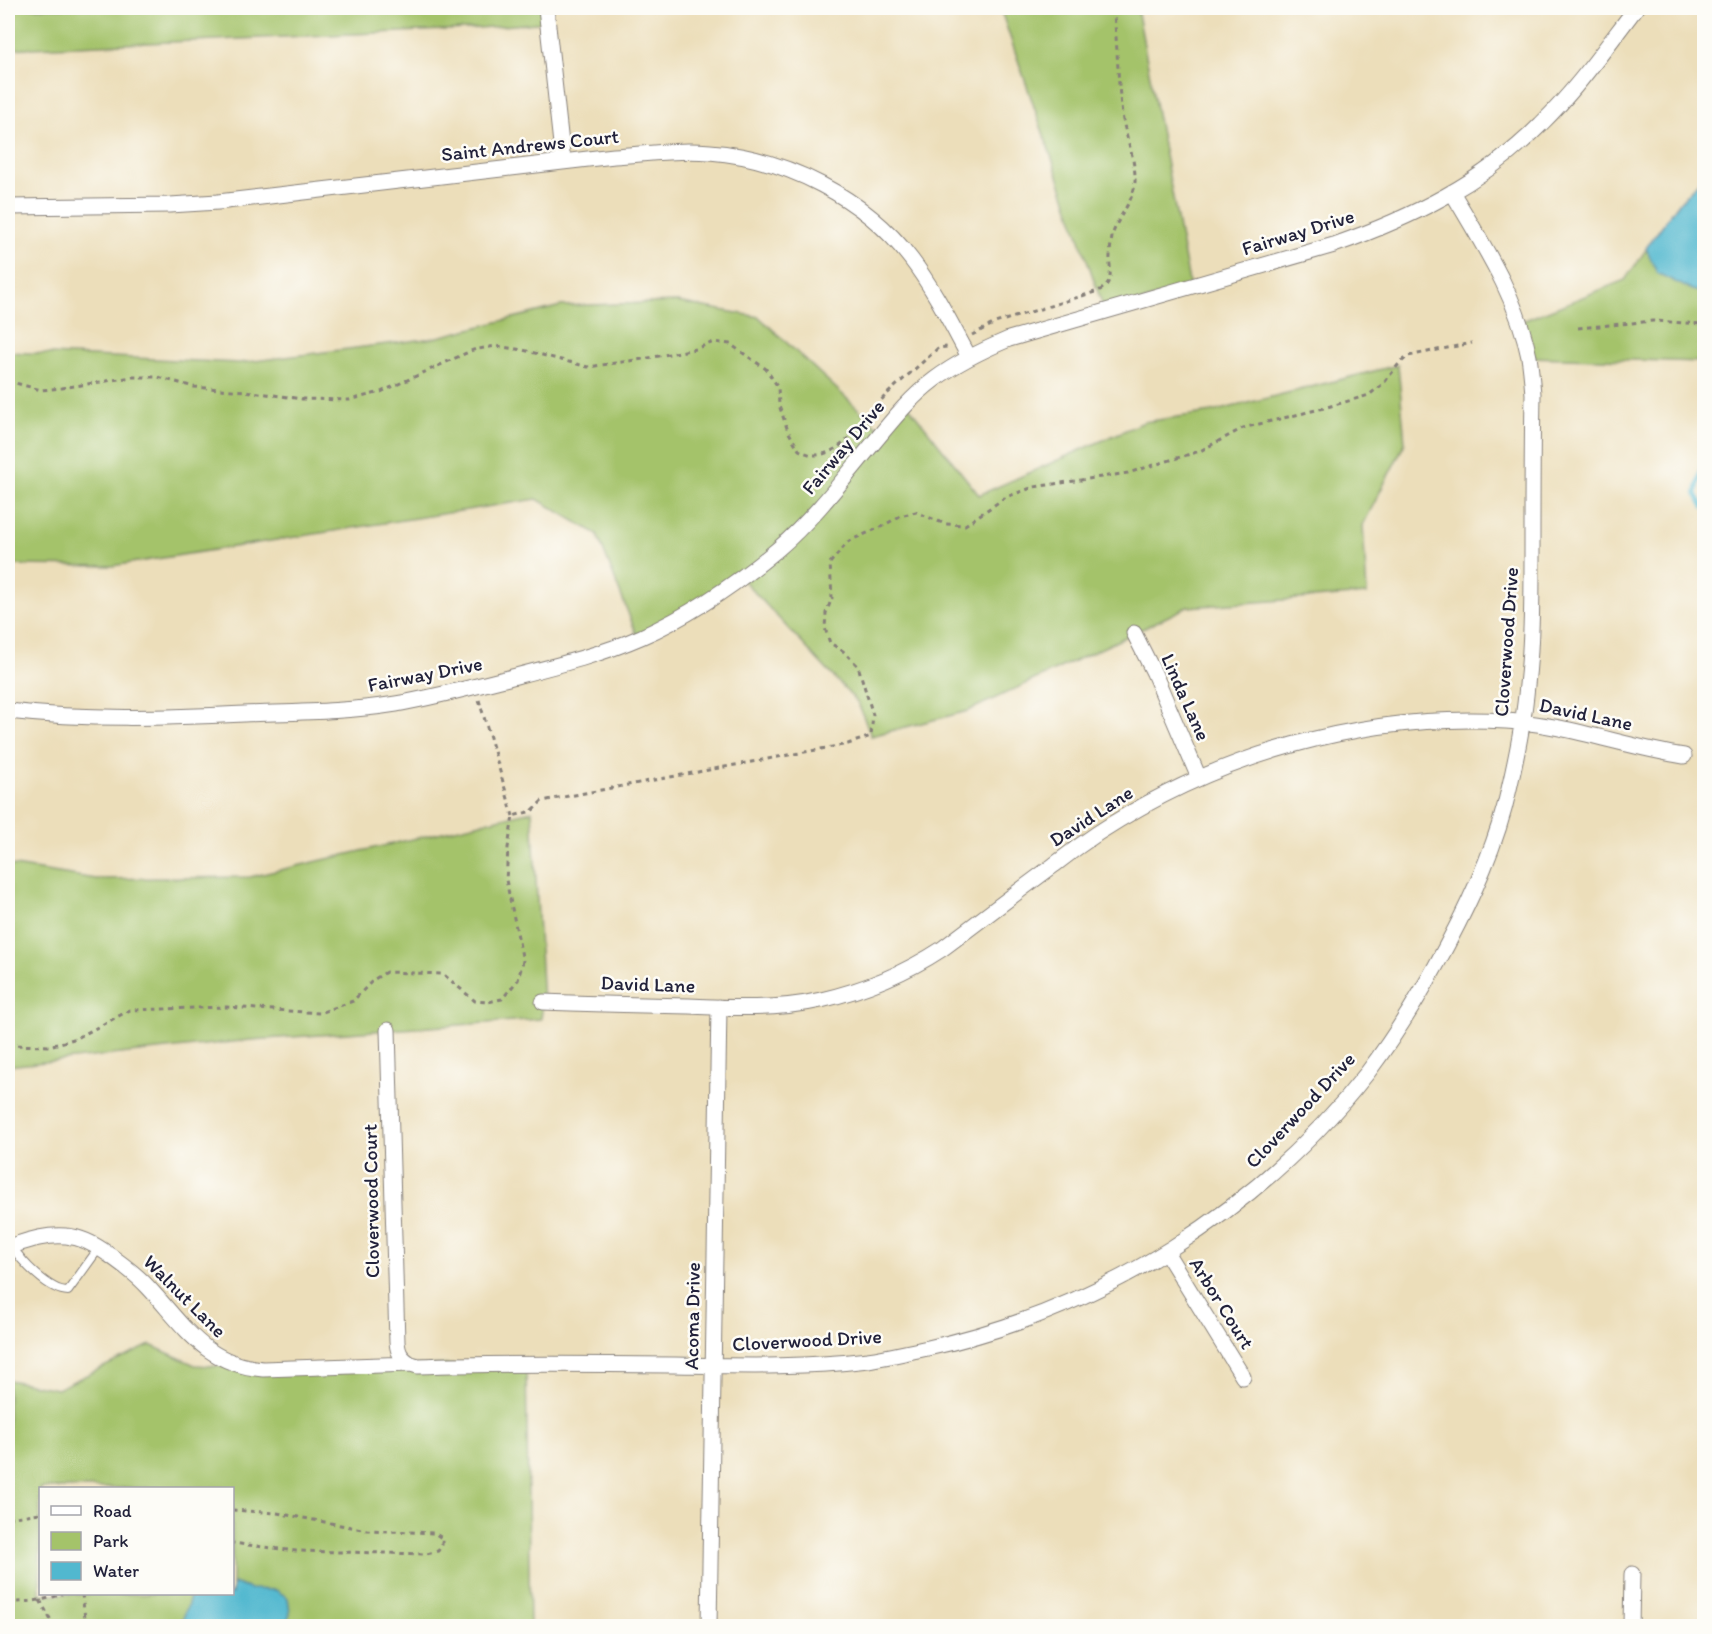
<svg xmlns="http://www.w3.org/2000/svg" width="1712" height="1634" font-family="Itim,sans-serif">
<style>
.green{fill:#a4c36a;stroke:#637252;stroke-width:1.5;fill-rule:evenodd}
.water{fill:#51b8cf;stroke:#3a6d85;stroke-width:1.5}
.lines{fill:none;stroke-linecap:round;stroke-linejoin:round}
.stream{stroke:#51b8cf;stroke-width:4.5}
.lane-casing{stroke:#87807a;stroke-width:10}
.street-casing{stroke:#87807a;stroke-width:17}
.path{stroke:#87807a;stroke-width:3;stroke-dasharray:4.5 4.5;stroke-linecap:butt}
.lane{stroke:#fff;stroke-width:8}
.street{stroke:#fff;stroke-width:15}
.labels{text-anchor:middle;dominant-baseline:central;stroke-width:5;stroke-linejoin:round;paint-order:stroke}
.street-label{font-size:20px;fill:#22223b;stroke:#fdfcf7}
</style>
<rect width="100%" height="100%" fill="#fdfcf7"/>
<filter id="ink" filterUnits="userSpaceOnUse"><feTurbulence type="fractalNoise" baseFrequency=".0167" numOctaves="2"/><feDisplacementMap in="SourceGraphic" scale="12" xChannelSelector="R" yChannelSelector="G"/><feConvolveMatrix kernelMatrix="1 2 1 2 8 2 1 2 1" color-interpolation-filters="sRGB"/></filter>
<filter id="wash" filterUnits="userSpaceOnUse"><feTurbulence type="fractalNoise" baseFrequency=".008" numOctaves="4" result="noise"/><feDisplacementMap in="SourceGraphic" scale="24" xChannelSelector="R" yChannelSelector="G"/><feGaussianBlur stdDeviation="1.35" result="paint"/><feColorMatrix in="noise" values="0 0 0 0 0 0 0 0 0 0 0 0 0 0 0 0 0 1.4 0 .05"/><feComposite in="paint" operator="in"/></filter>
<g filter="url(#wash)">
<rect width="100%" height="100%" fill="#ecdeba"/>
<path class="green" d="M8,8H546L547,22L468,29L8,49Z
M1000,8H1137L1190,287L1105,312Z
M1704,176V362L1529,357L1520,322L1625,280L1677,205Z
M677,302L759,317L883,432L907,404L979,495L1144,422L1212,412L1398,365L1405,443L1363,525L1367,594L1187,607L1134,633L968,711L871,736L858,703L741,578L638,638L597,534L537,499L112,566L8,565V352L239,363L434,338L561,306Z
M532,811L543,1002L541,1019L251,1040L8,1066V865L96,879L250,877Z
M150,1345L195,1365L263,1369L526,1363L530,1626H8V1380L57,1389ZM40,1488H232V1594H40Z"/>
<path class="water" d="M1704,176V293L1692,290L1657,273L1646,248L1677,205Z
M233,1583L250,1589L276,1590L288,1598L290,1612L287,1626H181L191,1594H232Z"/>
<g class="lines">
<path class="stream" d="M1704,454L1696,494L1704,507"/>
</g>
</g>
<g filter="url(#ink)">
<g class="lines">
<defs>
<path id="lane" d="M12,1246C21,1261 49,1291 68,1291L99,1248"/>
<path id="street" d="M546,8L563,162
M8,207L170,205L218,202L614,156C646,154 678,149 710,152C786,158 865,198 911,259C934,289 951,324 969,357
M1134,633L1154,673L1199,778
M8,711C86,720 165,718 244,714C295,712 346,712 396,704C435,697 473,687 512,677C555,666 600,655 641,637C691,615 736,584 778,549C815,517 845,477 876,440C894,418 912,396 935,379C958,362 983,350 1009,339L1334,245C1411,218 1483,183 1541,124C1577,89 1606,47 1636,8
M543,1002C592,1004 640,1005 689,1006C732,1008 778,1010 821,1000C864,990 904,974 942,949C979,921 1016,893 1054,865C1068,854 1083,843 1098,833C1217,755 1363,713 1506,721C1567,724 1624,747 1684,756
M388,1030L397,1342C398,1353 401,1358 411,1364
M8,1247C27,1241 46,1234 66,1236C81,1237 96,1245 108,1254C122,1264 135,1273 147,1286C184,1325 204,1364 263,1369L411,1364L418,1366C503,1363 588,1364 674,1365C738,1366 803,1368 868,1360C888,1357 908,1352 928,1348C1101,1310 1259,1211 1368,1072C1398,1032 1424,989 1447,945C1473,896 1497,844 1509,789C1517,755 1524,720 1527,685C1532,641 1532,597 1532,553C1532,500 1532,447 1533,394C1532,382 1531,369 1529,357C1517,296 1483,245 1452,192
M1166,1252L1243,1377
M709,1626L719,1007
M1631,1626L1632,1574"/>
</defs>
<use href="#lane" class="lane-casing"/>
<use href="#street" class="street-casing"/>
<path class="path" d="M1578,328L1653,321L1704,324
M972,335L995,323L1098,291C1115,283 1109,271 1110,256C1110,250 1111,243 1112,237C1116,218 1134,202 1135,182C1136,159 1125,136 1122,114C1117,78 1118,43 1113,8
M8,381L41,390L62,388L132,377H158L194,387L245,391L302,399L349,400L381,392L473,350L496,346L523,350L588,367L643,359L695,349L714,342L730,344L766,369L778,387L779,405L788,431L799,450C803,452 808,454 812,455C844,457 867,415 886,395C903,379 921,364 938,348L947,347
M479,700L513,816
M8,1045L50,1046L77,1038L130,1010L227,1007L320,1013L353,1001L373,980L386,972L443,974L475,1001L488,1002L502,999L518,980L523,961L506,880L508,848L513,816L532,811L542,801L848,744L871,736L873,715L858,666L843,651L830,643L825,628L826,613L832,598L830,563L849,541L881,527L900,516L916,512L945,524L965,525L1006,497L1034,487L1128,473L1200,451L1243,428L1324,408L1369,395L1384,383L1398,365L1408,356L1472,343
M232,1510L277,1513L367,1530L434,1533L442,1538V1545L438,1551L427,1554L296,1551L232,1543
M8,1518L40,1513
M82,1594L85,1618L89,1626
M40,1600L54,1626
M8,1602C27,1602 44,1601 62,1594"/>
<use href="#lane" class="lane"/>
<use href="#street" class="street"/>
</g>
</g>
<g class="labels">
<g class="street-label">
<text transform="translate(530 145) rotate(-6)">Saint Andrews Court</text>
<text transform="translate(1298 232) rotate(-17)">Fairway Drive</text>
<text transform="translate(843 447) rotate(-50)">Fairway Drive</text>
<text transform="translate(1506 642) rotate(-86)">Cloverwood Drive</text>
<text transform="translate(425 674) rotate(-11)">Fairway Drive</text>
<text transform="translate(1186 697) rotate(66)">Linda Lane</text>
<text transform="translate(1586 714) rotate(12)">David Lane</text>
<text transform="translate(1091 816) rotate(-33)">David Lane</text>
<text transform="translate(648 984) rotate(2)">David Lane</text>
<text transform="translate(1300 1110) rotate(-47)">Cloverwood Drive</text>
<text transform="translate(371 1201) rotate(-91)">Cloverwood Court</text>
<text transform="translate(185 1296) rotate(45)">Walnut Lane</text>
<text transform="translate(1222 1303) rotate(58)">Arbor Court</text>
<text transform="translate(692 1316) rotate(-89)">Acoma Drive</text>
<text transform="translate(807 1340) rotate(-3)">Cloverwood Drive</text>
</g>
</g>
<rect width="1712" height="1634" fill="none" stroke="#fdfcf7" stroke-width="30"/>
<rect x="39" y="1487" width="195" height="108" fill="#fdfcf7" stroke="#a5a5ac" stroke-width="1.5"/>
<rect x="51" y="1506" width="30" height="9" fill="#ffffff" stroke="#a5a5ac" stroke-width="1.5"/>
<text x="93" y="1517" font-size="18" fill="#22223b">Road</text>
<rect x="51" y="1532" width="30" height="18" fill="#a4c36a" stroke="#a5a5ac" stroke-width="1.5"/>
<text x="93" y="1547" font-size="18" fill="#22223b">Park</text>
<rect x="51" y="1562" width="30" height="18" fill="#51b8cf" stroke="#a5a5ac" stroke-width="1.5"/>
<text x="93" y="1577" font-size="18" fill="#22223b">Water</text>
</svg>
